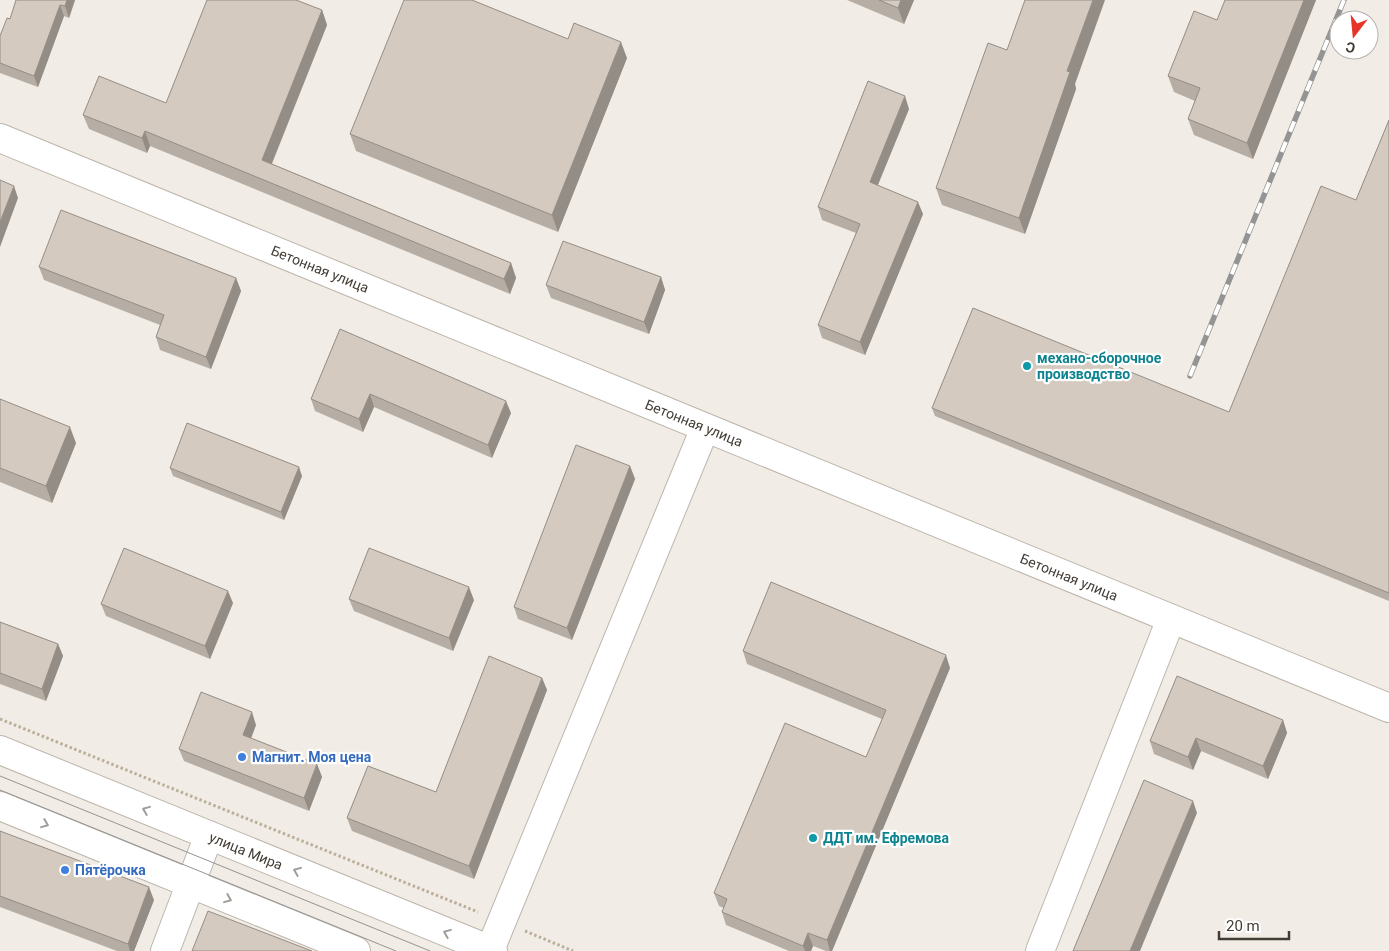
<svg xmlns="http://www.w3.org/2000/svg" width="1389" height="951" font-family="Roboto,sans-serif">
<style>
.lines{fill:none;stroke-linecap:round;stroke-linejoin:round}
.minor-casing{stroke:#beb6ac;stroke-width:30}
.path{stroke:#bcae9b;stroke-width:3;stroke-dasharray:2.5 2.5;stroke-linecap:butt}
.minor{stroke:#fff;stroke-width:28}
.tram{stroke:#949494;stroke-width:1}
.rail-casing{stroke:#949494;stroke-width:5.5}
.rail{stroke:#fff;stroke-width:4;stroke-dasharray:11;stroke-linecap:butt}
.wall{fill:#b6aea4}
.shaded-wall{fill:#948d86}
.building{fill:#d4cabf;stroke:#948d86}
.oneway{stroke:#a19e9a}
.culture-dot{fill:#0f9aa8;stroke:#fff;stroke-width:2}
.shop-dot{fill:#3f7fe0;stroke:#fff;stroke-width:2}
.labels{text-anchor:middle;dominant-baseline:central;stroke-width:4.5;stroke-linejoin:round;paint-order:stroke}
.street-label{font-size:14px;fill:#433c35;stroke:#fff}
.culture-label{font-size:14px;font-weight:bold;fill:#0d838f;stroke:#fff;text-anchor:start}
.shop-label{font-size:14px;font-weight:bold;fill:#366cbe;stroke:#fff;text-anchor:start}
</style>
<rect width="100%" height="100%" fill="#f1ece5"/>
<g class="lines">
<defs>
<path id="minor" d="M0,138L1389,708
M0,750L493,951
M0,806L356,951
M490,950L705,428
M165,951L209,835
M1040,951L1171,619"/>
</defs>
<use href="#minor" class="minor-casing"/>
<path class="path" d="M0,719L478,912
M525,931L573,951"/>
<use href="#minor" class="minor"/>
<path class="tram" d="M0,776L430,951
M0,790L396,951"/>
<defs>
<path id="rail" d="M1190,376L1344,0"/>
</defs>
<use href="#rail" class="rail-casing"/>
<use href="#rail" class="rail"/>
</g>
<path class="wall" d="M75,0L69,18L64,16L38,87L0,73V36L10,19Z
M847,0H914L904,24Z
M1225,0H1316L1253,159L1194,135L1188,119L1195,101L1174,92L1168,76L1217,20Z
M322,10L327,25L272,164L511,263L516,278L510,294L150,146L147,153L89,129L83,115L166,103Z
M568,39L627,58L558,232L356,151L350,134Z
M1075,84L1076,89L1025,234L942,205L936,188Z
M909,109L878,185L923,214L865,355L822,338L818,325L856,233L822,220L818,207Z
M1389,120V601L935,416L932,408L1229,412L1356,200Z
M39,267L236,278L241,291L211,369L160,350L156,337L160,325L44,280Z
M661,277L665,290L649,334L551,298L546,285Z
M340,329L511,413L492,458L374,407L363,432L315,411L311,399Z
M0,399L76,443L52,503L0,482Z
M630,466L635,479L572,640L518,619L514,607Z
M170,468L302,476L284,520L173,476Z
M349,599L474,600L453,651L354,611Z
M233,603L210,659L106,616L101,604Z
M0,622L58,644L63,656L46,701L0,684Z
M743,651L950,668L832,951H826L813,946L811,951H789L726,925L722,912L724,908L719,906L714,893L866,757L882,719L747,664Z
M542,678L547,690L474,879L352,831L347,818L436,792Z
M1283,720L1287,733L1268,779L1201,751L1193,770L1154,754L1150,741Z
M256,725L251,739L317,764L322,777L309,811L184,761L179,749Z
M0,831L154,900L134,951H117L0,907Z"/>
<path class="shaded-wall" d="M67,0H75L69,18L65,6Z
M901,0H914L904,24L898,8Z
M1093,0H1105L1075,84L1076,89L1025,234L1019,218L1067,71Z
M1304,0H1316L1253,159L1247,143Z
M60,5L64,16L38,87L34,76Z
M322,10L327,25L267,175L262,160Z
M621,42L627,58L558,232L552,215Z
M905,96L909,109L874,194L870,182Z
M145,131L150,146L147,153L142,138Z
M14,186L18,198L0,247V222Z
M918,202L923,214L865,355L860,342Z
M511,263L516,278L510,294L504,279Z
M661,277L665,290L649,334L644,322Z
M236,278L241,291L211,369L206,357Z
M370,394L374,407L363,432L359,419Z
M506,401L511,413L492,458L488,445Z
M70,427L76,443L52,503L46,486Z
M630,466L635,479L572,640L567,628Z
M299,467L302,476L284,520L281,512Z
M469,587L474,600L453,651L449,638Z
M228,591L233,603L210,659L205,646Z
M58,644L63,656L46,701L42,689Z
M946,655L950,668L832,951H830L827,940Z
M542,678L547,690L474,879L469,866Z
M252,712L256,725L247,748L243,735Z
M1283,720L1287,733L1268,779L1263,766Z
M1196,738L1201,751L1193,770L1188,757Z
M317,764L322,777L309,811L304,798Z
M1193,801L1197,813L1140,951H1130Z
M149,887L154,900L134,951H130L128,944Z
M808,933L813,946L811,951H805L803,946Z"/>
<path class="building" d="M16,0H67L65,6L60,5L34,76L0,63V36L7,18L10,19Z
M207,0H296L322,10L262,160L511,263L504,279L145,131L142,138L83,115L99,76L166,103Z
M404,0H472L568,39L574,23L621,42L552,215L350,134Z
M879,0H901L898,8Z
M1025,0H1093L1067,71L1070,72L1019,218L936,188L988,43L1007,50Z
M1225,0H1304L1247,143L1188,119L1200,88L1168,76L1194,11L1217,20Z
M868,81L905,96L870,182L918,202L860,342L818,325L860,224L818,207Z
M1389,120V593L932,408L973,308L1229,412L1321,186L1356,200Z
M0,180L14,186L0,222Z
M61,210L236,278L206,357L156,337L164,315L39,267Z
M563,241L661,277L644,322L546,285Z
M340,329L506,401L488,445L370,394L359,419L311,399Z
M0,399L70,427L46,486L0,468Z
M187,423L299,467L281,512L170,468Z
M576,445L630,466L567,628L514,607Z
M124,548L228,591L205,646L101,604Z
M369,548L469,587L449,638L349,599Z
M771,582L946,655L827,940L808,933L803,946L722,912L727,899L714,893L785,723L866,757L886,710L743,651Z
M0,622L58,644L42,689L0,673Z
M489,656L542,678L469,866L347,818L368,766L436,792Z
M1177,676L1283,720L1263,766L1196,738L1188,757L1150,741Z
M201,692L252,712L243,735L317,764L304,798L179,749Z
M1144,780L1193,801L1130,951H1073Z
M0,831L149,887L128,944L0,896Z
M208,911L312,951H192Z"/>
<defs><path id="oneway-chevron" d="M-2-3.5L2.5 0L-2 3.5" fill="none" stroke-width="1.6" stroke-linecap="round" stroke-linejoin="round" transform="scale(1.25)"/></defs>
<g class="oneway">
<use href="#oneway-chevron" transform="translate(146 810) rotate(-158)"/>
<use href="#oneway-chevron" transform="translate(45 824) rotate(22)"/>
<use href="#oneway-chevron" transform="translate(297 871) rotate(-158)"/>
<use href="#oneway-chevron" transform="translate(228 899) rotate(22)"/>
<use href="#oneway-chevron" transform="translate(447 933) rotate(-158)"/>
</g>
<g class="culture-dot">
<circle cx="1027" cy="366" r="5"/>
<circle cx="813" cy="838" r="5"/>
</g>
<g class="shop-dot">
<circle cx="242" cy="757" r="5"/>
<circle cx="65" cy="870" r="5"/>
</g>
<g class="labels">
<g class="street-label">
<text transform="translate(320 269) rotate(22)">Бетонная улица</text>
<text transform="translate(694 423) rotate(22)">Бетонная улица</text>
<text transform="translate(1069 577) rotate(22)">Бетонная улица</text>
<text transform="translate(246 851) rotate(22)">улица Мира</text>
</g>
<g class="culture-label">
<text x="1037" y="358">механо-сборочное<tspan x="1037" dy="16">производство</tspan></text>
<text x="823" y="838">ДДТ им. Ефремова</text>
</g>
<g class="shop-label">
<text x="252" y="757">Магнит. Моя цена</text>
<text x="75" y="870">Пятёрочка</text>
</g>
</g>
<g transform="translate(1354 35) rotate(196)"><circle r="24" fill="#ffffff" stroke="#b4b1ae"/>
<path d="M0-4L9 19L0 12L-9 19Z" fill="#e63427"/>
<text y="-8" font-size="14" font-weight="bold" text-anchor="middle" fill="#433c35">С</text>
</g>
<path d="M1219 931v8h70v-8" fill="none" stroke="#433c35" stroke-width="2.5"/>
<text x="1226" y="931" font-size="15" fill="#433c35" stroke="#ffffff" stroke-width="4" paint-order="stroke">20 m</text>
</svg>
